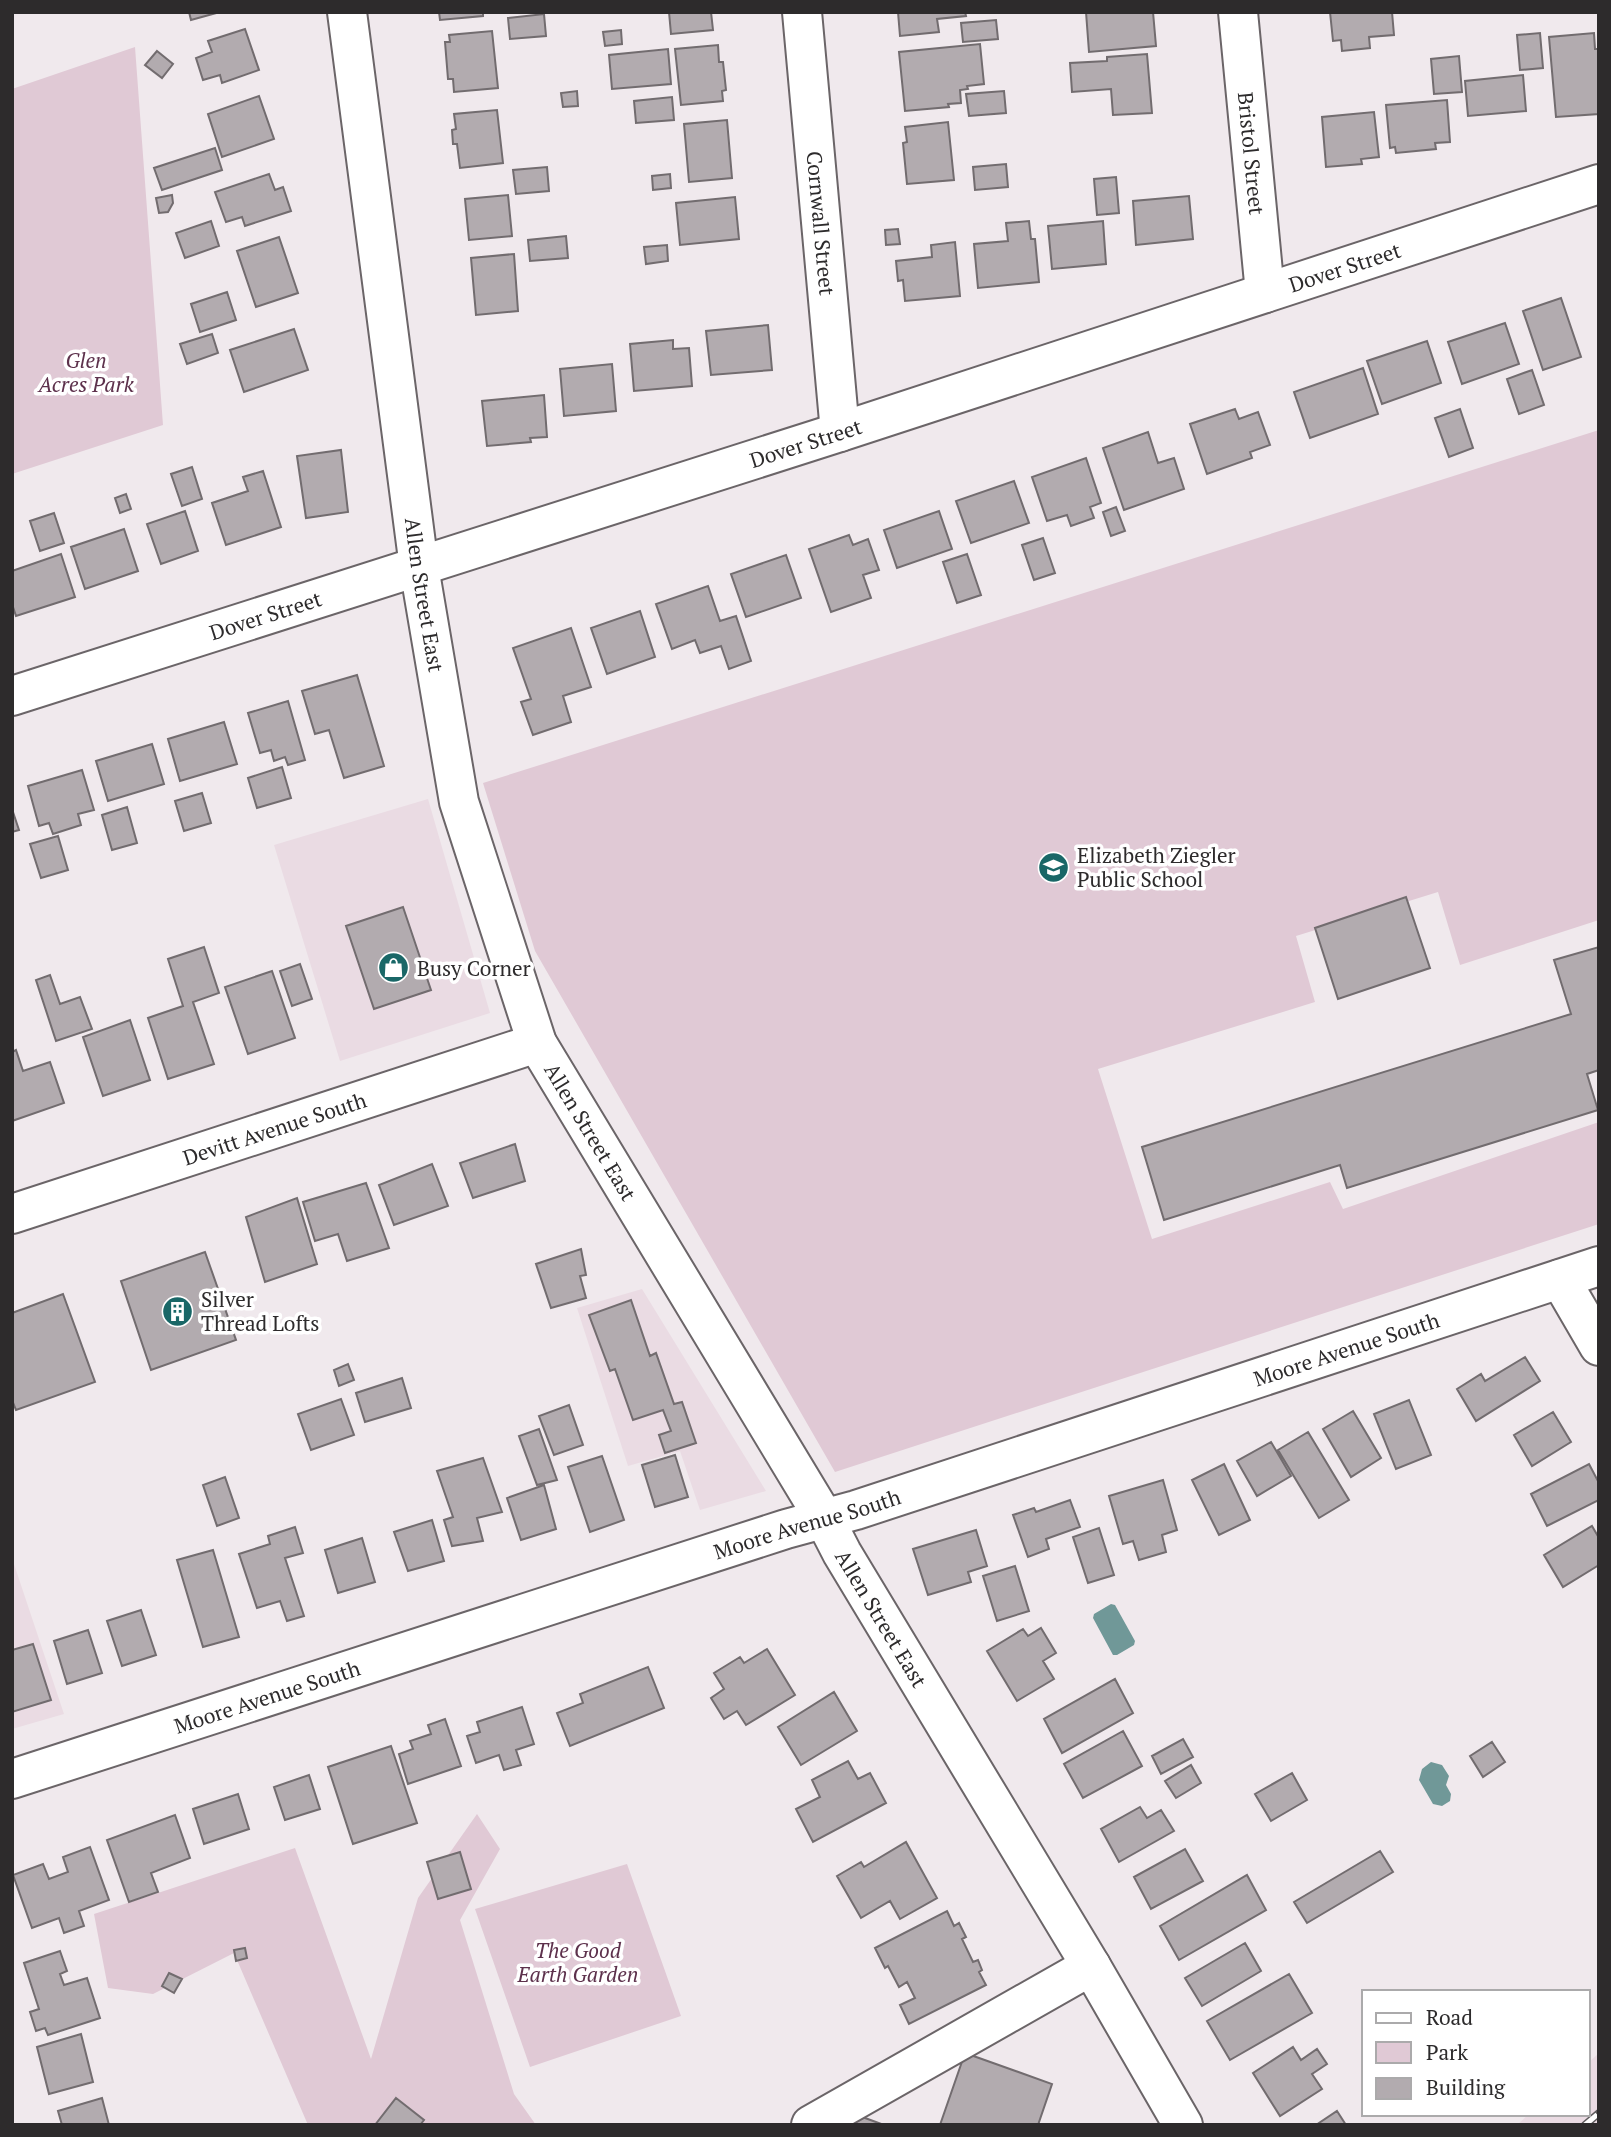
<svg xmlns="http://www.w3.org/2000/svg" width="1611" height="2137" font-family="'PT Serif',serif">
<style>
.built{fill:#eadbe3}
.green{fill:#e0c9d5}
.water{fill:#709898}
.building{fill:#b2abaf;stroke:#726c6f;stroke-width:2}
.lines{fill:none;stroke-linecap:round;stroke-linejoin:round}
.minor-casing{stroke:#6b6568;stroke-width:42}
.minor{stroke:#fff;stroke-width:38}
.rail-casing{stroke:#5d5a5c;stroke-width:8}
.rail{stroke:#fff;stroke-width:5;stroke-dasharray:16;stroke-linecap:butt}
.labels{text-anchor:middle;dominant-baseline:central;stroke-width:7;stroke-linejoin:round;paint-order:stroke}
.street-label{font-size:21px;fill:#2d2b2c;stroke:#fff}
.park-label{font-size:21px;font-style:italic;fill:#5d314c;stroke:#fff}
.poi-label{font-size:21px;fill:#2d2b2c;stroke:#fff;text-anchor:start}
</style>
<rect width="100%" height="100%" fill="#f0e9ed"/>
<path class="built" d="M428,799L490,1013L340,1061L274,845Z
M642,1289L766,1491L700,1510L680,1451L628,1466L577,1308Z
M12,1558L64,1714L12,1729Z
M1599,2053V2125H1517L1529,2114H1588V2063Z"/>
<path class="green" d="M135,47L163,425L12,474V89Z
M1599,430V920L1460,965L1438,892L1296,936L1315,1002L1098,1069L1152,1239L1330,1182L1343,1209L1599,1122V1224L835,1472L535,951L483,783Z
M477,1814L500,1849L460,1920L514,2094L536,2125H308L234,1953L153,1994L108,1988L94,1914L295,1848L371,2059L418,1898Z
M627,1864L681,2016L530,2067L475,1909Z"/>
<path class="water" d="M1111,1604L1115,1605L1135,1641L1134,1645L1117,1655H1113L1093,1618L1094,1614Z
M1431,1762L1442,1765L1449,1776L1446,1785L1451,1794L1450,1801L1442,1806L1433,1804L1419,1780L1422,1769Z"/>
<path class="building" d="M189,12H220L191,20Z
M439,12H483V16L440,20Z
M669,12H711L713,30L671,34Z
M898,12H965L966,16L937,19L939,32L900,36Z
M1086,12H1153L1156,46L1089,52Z
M1330,12H1392L1394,35L1369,37L1370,48L1342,51L1341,40L1333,41Z
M544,14L546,36L510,39L508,18Z
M996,20L998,39L963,42L961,23Z
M245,29L259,70L222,83L220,75L203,80L196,58L212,52L208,41Z
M621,30L622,44L605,46L603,32Z
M492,31L498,88L454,92L453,79H448L445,42H450L449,35Z
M1540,33L1543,68L1520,70L1517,35Z
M1594,33L1595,49H1599V114L1556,117L1549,37Z
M980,44L984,84L967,86L968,89L960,90L961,103L948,104L949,107L905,111L899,52Z
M718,45L719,62H723L726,90L722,91L723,101L681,105L675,49Z
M668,49L671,84L612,89L609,55Z
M157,51L173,64L162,78L145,65Z
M1147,54L1152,113L1113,115L1111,89L1072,92L1070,63L1107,61V57Z
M1459,56L1462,92L1434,94L1431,59Z
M1523,75L1526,111L1468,116L1465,81Z
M577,91L578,106L563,107L561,93Z
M1004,91L1006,113L969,116L966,94Z
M259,96L274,139L222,157L208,114Z
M672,97L674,120L636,123L634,101Z
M1447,100L1450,142L1435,143L1436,149L1396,153L1395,147L1390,148L1386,105Z
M497,110L503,163L460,168L457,144H453L452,130L456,129L454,114Z
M1374,112L1379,157L1361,159L1362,164L1326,167L1322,117Z
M727,120L732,178L689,182L684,124Z
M948,122L954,180L907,184L903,143L907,142L905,127Z
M215,148L222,170L162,190L154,168Z
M1006,164L1008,187L975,190L973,167Z
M547,167L549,191L516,194L513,170Z
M269,174L275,190L283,187L291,211L245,226L242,217L226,222L215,192Z
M670,174L671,188L653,190L652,176Z
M1116,177L1119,213L1097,215L1094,179Z
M172,195L173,203L168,212L159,213L156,198Z
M508,195L512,236L469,240L465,199Z
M1189,196L1193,239L1136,245L1133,201Z
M735,197L739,239L680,245L676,203Z
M211,221L219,246L185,258L176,233Z
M1029,221L1031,239H1035L1039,282L978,288L974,244L1008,241L1006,223Z
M1103,221L1106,264L1052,269L1048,226Z
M898,229L900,244L886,245L885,230Z
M566,236L568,258L530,261L528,240Z
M279,237L298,293L256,307L237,251Z
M955,242L960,296L905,301L903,280L898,281L896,261L932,257L931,245Z
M667,245L668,261L646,264L644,247Z
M514,254L518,311L476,315L471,258Z
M227,292L236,320L200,332L191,304Z
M1561,298L1581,357L1543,370L1523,311Z
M1505,323L1519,364L1462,384L1448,342Z
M768,325L772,370L711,375L706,331Z
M294,329L308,370L244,392L230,350Z
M212,334L218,353L187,364L180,344Z
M673,340V349L689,348L692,386L634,391L630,344Z
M1427,341L1441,383L1382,404L1367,361Z
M612,364L616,411L564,416L560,369Z
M1363,368L1378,414L1310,438L1294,392Z
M1532,370L1544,405L1519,414L1507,379Z
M544,395L547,437L530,438L531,442L487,446L482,401Z
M1235,409L1239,419L1258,412L1270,445L1250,452L1252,458L1207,474L1190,424Z
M1460,409L1473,448L1449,457L1435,418Z
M1148,432L1158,463L1174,458L1184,489L1124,510L1103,448Z
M341,450L348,512L306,518L297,456Z
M1086,458L1101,503L1090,507L1094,518L1071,526L1067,515L1047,521L1032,477Z
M192,467L202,499L182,506L171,474Z
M263,471L281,527L226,545L212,503L248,491L243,477Z
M1014,481L1029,523L971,543L956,501Z
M126,494L131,509L120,513L115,498Z
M1116,507L1125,531L1111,536L1103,512Z
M185,511L198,551L161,564L147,524Z
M939,511L952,549L897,568L884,530Z
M54,513L64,543L40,551L30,521Z
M124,529L138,571L85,589L71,547Z
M849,535L853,545L868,539L879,570L863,575L871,598L831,612L809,549Z
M1043,538L1055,573L1034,580L1022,545Z
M61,554L75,597L16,616L12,604V571Z
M967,554L981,595L957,603L943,562Z
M786,555L801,598L746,617L731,574Z
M708,586L720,621L736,616L751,661L729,669L721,646L700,653L695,640L672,649L656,604Z
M640,611L655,657L607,674L591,628Z
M571,628L591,687L563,696L571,722L533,735L521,702L531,699L513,648Z
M357,675L384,766L344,778L329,730L315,734L302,691Z
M288,701L305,760L288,765L285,757L274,761L271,750L260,753L248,713Z
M224,722L237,764L180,781L168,739Z
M152,744L164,784L108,801L96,761Z
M282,767L291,798L257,808L248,778Z
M82,770L94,810L78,814L81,825L53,834L49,823L39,826L28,786Z
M202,793L211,823L184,831L175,801Z
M127,807L137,843L112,850L102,815Z
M12,809L19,830L12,832Z
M58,836L68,870L41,878L30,844Z
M1406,897L1430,968L1338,999L1315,928Z
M403,907L431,990L374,1009L346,926Z
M204,947L219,993L193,1002L214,1064L168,1079L148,1018L183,1006L168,959Z
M1599,947V1070L1587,1074L1598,1110L1347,1188L1340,1165L1164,1220L1142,1147L1571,1014L1554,960Z
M300,964L312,999L292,1006L280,971Z
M272,971L295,1038L248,1054L225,987Z
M50,975L60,1004L80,997L92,1029L56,1041L36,980Z
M130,1020L150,1080L103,1096L83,1037Z
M16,1050L23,1071L50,1062L64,1103L12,1121V1052Z
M515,1144L525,1181L473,1198L460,1163Z
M432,1164L448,1206L394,1225L379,1185Z
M366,1183L389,1248L347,1261L338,1234L315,1241L303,1202Z
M297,1198L317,1264L265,1282L246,1217Z
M581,1249L586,1275L580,1276L586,1298L551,1308L536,1264Z
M205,1252L236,1340L151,1370L121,1281Z
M63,1294L95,1382L16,1410L12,1400V1313Z
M631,1300L650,1356L656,1353L674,1404L682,1402L696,1443L665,1453L659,1435L671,1431L663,1410L633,1420L615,1369L610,1371L589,1315Z
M1525,1357L1540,1381L1476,1421L1457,1389L1481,1374L1485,1381Z
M348,1364L354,1380L339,1386L334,1370Z
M402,1378L411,1408L365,1422L356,1393Z
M341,1399L354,1435L311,1450L298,1414Z
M1409,1400L1431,1455L1396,1469L1374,1414Z
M569,1405L583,1445L554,1455L539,1416Z
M1353,1411L1381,1458L1351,1477L1323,1429Z
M1553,1412L1571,1442L1532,1466L1514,1435Z
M539,1429L557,1480L537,1485L519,1436Z
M1308,1432L1349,1500L1319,1518L1278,1450Z
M1271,1442L1291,1476L1257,1496L1237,1461Z
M675,1455L688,1497L655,1507L642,1465Z
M602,1456L624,1520L590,1532L568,1467Z
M483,1458L502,1512L477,1518L483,1541L452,1546L444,1520L453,1517L437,1471Z
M1224,1464L1250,1520L1219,1535L1192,1480Z
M1589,1464L1599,1483V1500L1547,1526L1531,1494Z
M225,1477L239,1518L217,1526L203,1485Z
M1163,1480L1177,1530L1162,1535L1166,1552L1139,1560L1133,1541L1123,1544L1109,1496Z
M544,1485L556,1529L521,1540L507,1498Z
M1070,1500L1080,1527L1046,1539L1049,1549L1028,1557L1013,1515L1034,1508L1036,1512Z
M432,1520L444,1561L408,1571L394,1532Z
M1592,1526L1599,1538V1565L1563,1587L1544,1555Z
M295,1527L303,1553L285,1558L304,1616L287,1621L280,1601L257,1608L239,1554L270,1544L268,1536Z
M1099,1528L1114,1575L1088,1583L1073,1537Z
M976,1530L987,1566L968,1572L971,1582L928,1595L913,1549Z
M362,1538L375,1582L338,1593L325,1550Z
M213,1550L239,1637L203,1647L177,1560Z
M1015,1566L1029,1611L997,1621L983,1576Z
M141,1610L156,1655L122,1666L107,1621Z
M1041,1628L1056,1653L1043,1661L1054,1679L1017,1701L987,1651L1023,1629L1028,1636Z
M88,1630L102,1673L67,1684L54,1641Z
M33,1644L51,1700L12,1712V1650Z
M767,1649L795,1695L746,1725L737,1711L724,1719L711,1698L724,1689L714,1673L740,1657L744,1663Z
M648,1667L664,1708L570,1746L557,1713L583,1703L580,1694Z
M1115,1679L1133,1713L1062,1753L1044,1719Z
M834,1692L857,1731L801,1765L778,1727Z
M522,1707L534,1744L516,1750L521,1765L504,1770L499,1755L476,1763L467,1736L480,1732L477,1722Z
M445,1719L461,1766L408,1784L399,1754L413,1749L410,1741L431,1734L428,1725Z
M1123,1731L1142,1766L1083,1798L1064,1764Z
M1183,1739L1193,1757L1161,1774L1152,1756Z
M1492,1742L1505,1762L1483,1777L1470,1756Z
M391,1746L417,1823L353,1844L328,1767Z
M848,1761L858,1779L870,1773L886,1803L813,1842L796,1809L820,1797L812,1780Z
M1191,1765L1201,1783L1176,1798L1165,1781Z
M1292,1773L1307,1800L1271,1821L1255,1794Z
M309,1775L320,1809L285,1820L274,1787Z
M238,1794L249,1829L204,1844L193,1809Z
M1140,1807L1147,1818L1161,1810L1174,1831L1119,1862L1101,1829Z
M175,1815L190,1858L151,1873L158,1892L129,1902L107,1840Z
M906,1842L937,1898L900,1919L890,1901L861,1918L837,1876L861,1862L864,1867Z
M90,1847L109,1900L79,1911L84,1926L64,1933L59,1918L32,1928L13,1875L43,1864L49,1879L68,1872L63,1857Z
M1185,1849L1203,1881L1151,1909L1134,1877Z
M1380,1851L1393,1872L1307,1923L1294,1902Z
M460,1852L471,1889L438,1899L427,1862Z
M1247,1875L1266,1910L1179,1960L1160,1926Z
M947,1911L954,1926L959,1923L966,1937L962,1939L973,1962L978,1960L982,1970L979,1972L986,1985L909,2024L900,2005L915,1998L907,1982L899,1987L888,1966L885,1968L875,1948Z
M1245,1943L1261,1971L1202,2006L1185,1978Z
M245,1948L247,1958L236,1961L234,1950Z
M60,1951L67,1971L60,1974L64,1985L87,1978L100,2018L48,2035L45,2028L36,2031L30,2012L39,2009L24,1963Z
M169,1973L182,1979L174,1993L162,1986Z
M1289,1974L1312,2013L1230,2060L1207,2021Z
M81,2034L93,2082L49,2094L37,2047Z
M1293,2047L1301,2060L1317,2049L1327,2064L1312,2074L1322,2089L1280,2116L1253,2073Z
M965,2053L1052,2084L1038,2125H940Z
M102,2098L109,2125H62L58,2111Z
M396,2098L424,2120L420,2125H375Z
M1337,2111L1346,2125H1316Z
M857,2115L884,2125H854Z"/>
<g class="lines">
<defs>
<g id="minor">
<path id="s1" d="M347,12L419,567L459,802L537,1043L824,1518L842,1553L1091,1966L1183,2125"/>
<path id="s2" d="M802,12L840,432"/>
<path id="s3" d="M1238,12L1265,293"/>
<path id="s4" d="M12,696L840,432L1599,184"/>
<path id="s5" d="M12,1214L537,1043"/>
<path d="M1560,1279L1599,1346"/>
<path id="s6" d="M12,1779L786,1529L856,1510L1599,1266"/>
<path d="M811,2125L1091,1966"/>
</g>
</defs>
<use href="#minor" class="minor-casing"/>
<use href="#minor" class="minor"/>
<defs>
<path id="rail" d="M1585,2125L1599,2113"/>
</defs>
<use href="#rail" class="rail-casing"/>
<use href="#rail" class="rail"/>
</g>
<defs>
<symbol id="school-disc" viewBox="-11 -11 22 22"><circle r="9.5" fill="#196767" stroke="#fff"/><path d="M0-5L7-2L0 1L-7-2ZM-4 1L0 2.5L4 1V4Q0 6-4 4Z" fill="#fff"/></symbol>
<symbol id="shop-disc" viewBox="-11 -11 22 22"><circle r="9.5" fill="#196767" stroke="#fff"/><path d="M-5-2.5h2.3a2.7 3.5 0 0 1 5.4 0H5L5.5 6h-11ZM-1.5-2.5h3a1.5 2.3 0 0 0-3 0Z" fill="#fff"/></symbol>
<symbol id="building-disc" viewBox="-11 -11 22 22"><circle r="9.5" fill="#196767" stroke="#fff"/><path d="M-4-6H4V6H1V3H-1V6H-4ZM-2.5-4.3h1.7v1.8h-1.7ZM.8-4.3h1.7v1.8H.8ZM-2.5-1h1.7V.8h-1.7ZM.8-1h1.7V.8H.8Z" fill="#fff"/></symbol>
</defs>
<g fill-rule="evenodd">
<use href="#school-disc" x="1036" y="850" width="35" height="35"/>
<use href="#shop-disc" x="376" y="950" width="35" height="35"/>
<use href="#building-disc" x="160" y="1294" width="35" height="35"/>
</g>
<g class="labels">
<g class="street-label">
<text stroke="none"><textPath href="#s3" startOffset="142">Bristol Street</textPath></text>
<text stroke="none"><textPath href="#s2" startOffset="212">Cornwall Street</textPath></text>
<text stroke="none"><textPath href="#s4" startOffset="1400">Dover Street</textPath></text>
<text stroke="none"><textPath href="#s4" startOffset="833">Dover Street</textPath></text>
<text stroke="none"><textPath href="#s1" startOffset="588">Allen Street East</textPath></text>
<text stroke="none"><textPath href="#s4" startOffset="266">Dover Street</textPath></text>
<text stroke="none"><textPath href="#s5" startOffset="276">Devitt Avenue South</textPath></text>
<text stroke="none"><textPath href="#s1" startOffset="1155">Allen Street East</textPath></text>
<text stroke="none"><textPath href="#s6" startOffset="1402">Moore Avenue South</textPath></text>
<text stroke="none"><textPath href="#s6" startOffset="835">Moore Avenue South</textPath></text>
<text stroke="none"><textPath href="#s1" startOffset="1722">Allen Street East</textPath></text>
<text stroke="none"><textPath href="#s6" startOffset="268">Moore Avenue South</textPath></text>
</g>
<g class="park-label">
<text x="86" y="360">Glen<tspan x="86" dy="24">Acres Park</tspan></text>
<text x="578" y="1950">The Good<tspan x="578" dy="24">Earth Garden</tspan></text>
</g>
<g class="poi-label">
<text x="1077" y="855">Elizabeth Ziegler<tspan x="1077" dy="24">Public School</tspan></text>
<text x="417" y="968">Busy Corner</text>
<text x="201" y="1299">Silver<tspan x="201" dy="24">Thread Lofts</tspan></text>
</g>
</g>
<rect width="1611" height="2137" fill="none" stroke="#2d2b2c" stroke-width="28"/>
<rect x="1362" y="1990" width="228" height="126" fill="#ffffff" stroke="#abaaab" stroke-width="2"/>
<rect x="1376" y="2013" width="35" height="10" fill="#ffffff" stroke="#abaaab" stroke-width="2"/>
<text x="1426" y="2025" font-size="21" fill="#2d2b2c">Road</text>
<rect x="1376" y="2042" width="35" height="21" fill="#e0c9d5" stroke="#abaaab" stroke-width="2"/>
<text x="1426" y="2060" font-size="21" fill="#2d2b2c">Park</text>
<rect x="1376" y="2078" width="35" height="21" fill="#b2abaf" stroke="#abaaab" stroke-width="2"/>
<text x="1426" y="2095" font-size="21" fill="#2d2b2c">Building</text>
</svg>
